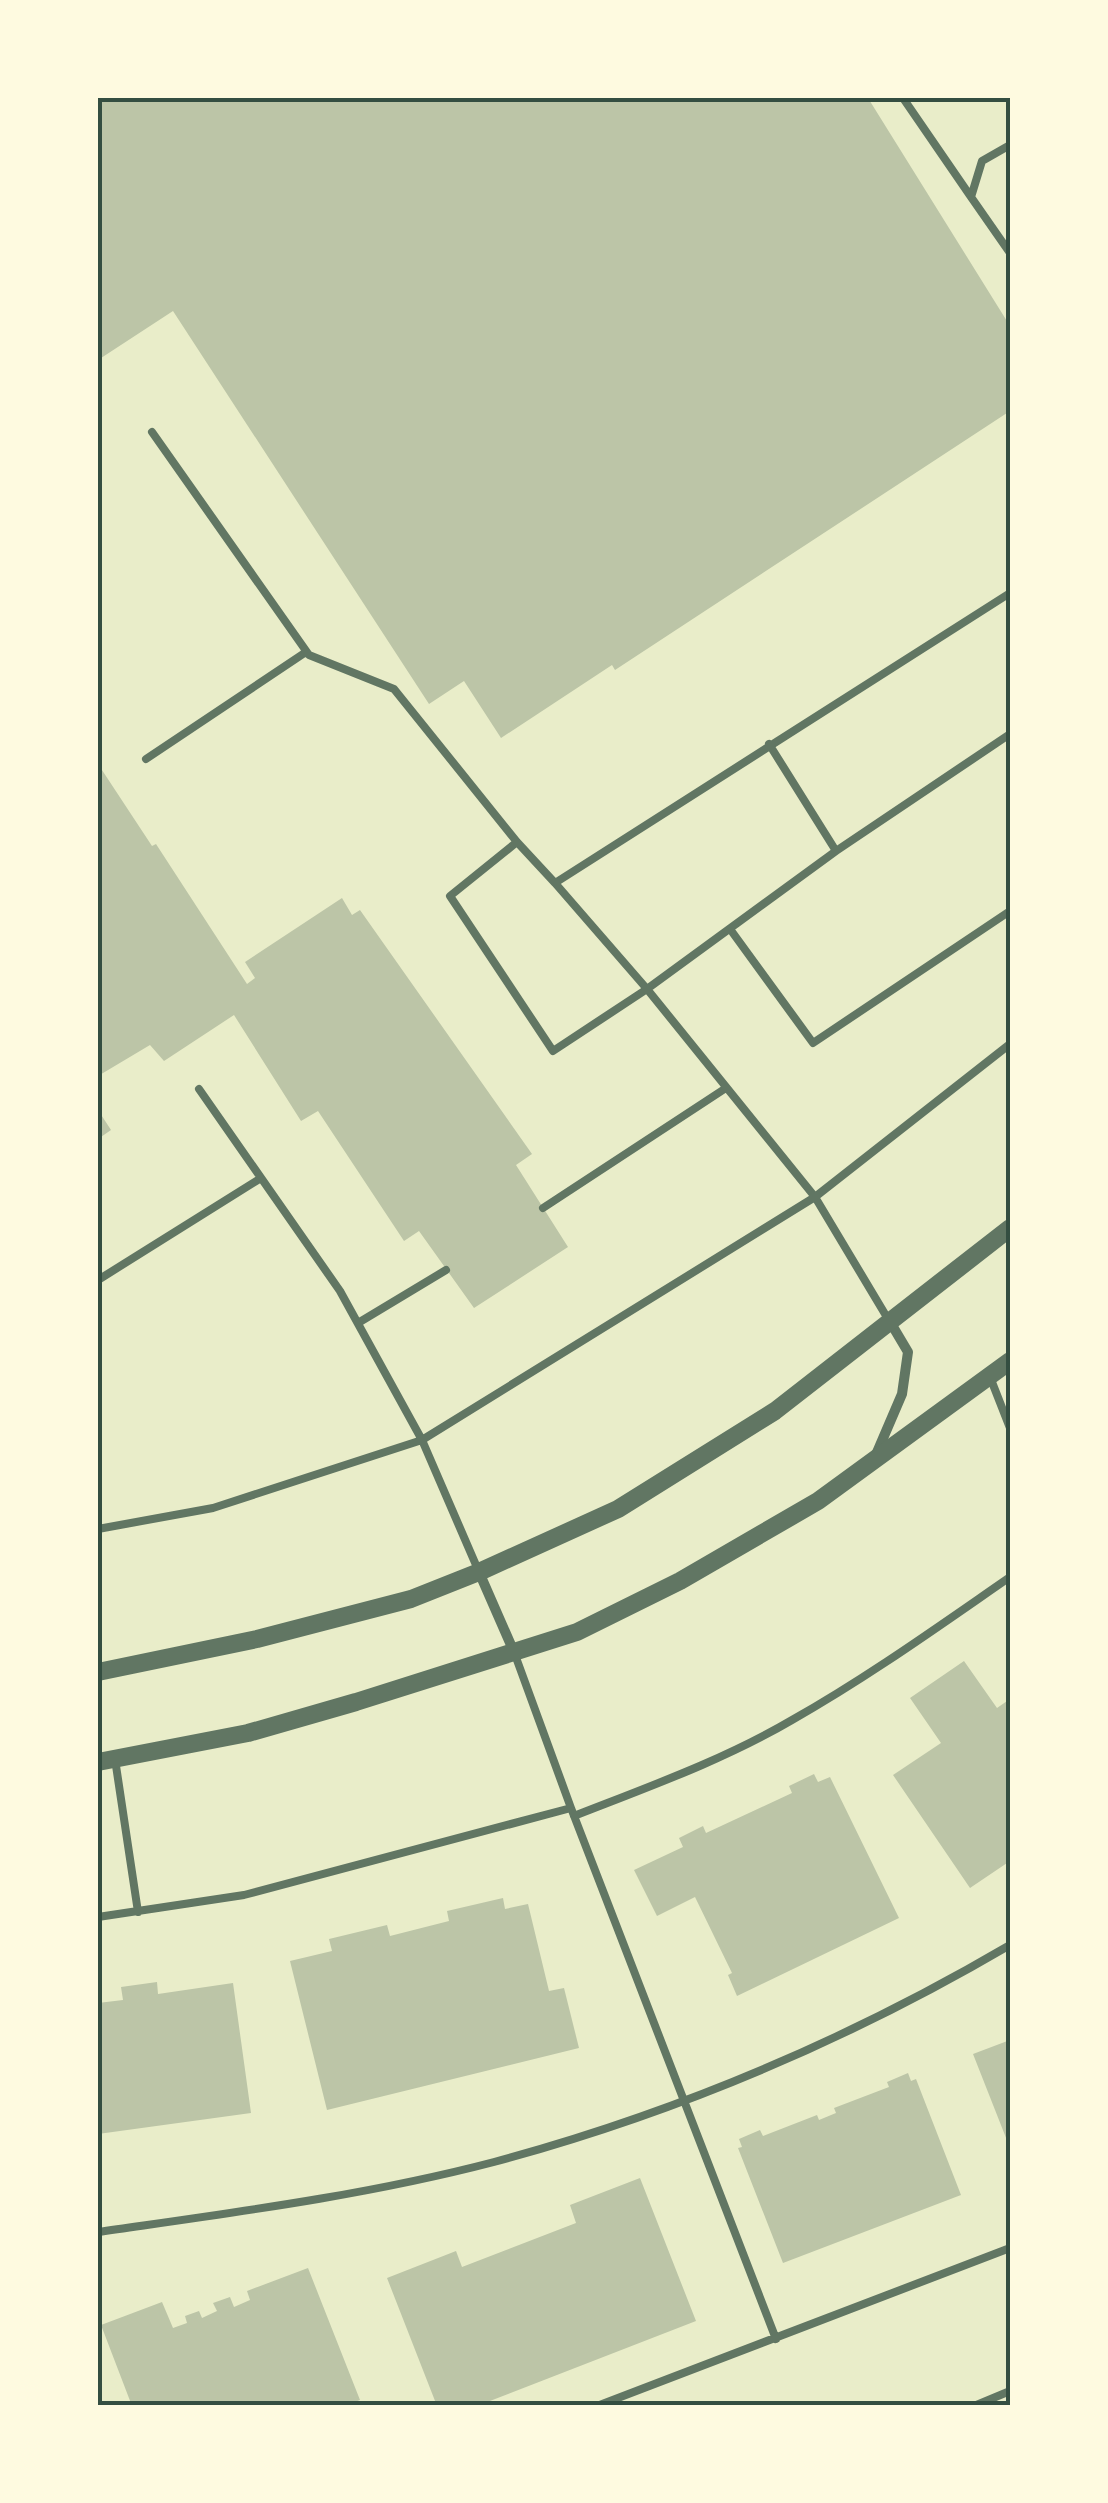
<svg xmlns="http://www.w3.org/2000/svg" width="1108" height="2503" font-family="'Public Sans',sans-serif">
<style>
.building{fill:#bcc5a7}
.lines{fill:none;stroke-linecap:round;stroke-linejoin:round}
.service{stroke:#617663;stroke-width:8}
.minor{stroke:#617663;stroke-width:10}
.tertiary{stroke:#617663;stroke-width:18}
.neatline{fill:none;stroke:#344e41;stroke-width:4}
</style>
<rect width="100%" height="100%" fill="#e9edc9"/>
<path class="building" d="M98,98H868L1010,326V411L615,670L612,665L501,738L464,681L429,704L173,311L98,360Z
M98,764L152,846L156,844L247,984L255,978L245,962L342,898L352,915L360,910L532,1154L516,1165L568,1247L474,1308L419,1231L404,1241L318,1111L301,1121L234,1015L164,1061L150,1045L98,1076Z
M98,1110L111,1130L98,1139Z
M964,1661L997,1708L1010,1699V1861L970,1888L893,1775L941,1743L910,1698Z
M814,1774L818,1782L830,1777L899,1918L737,1996L728,1975L732,1973L695,1897L657,1916L634,1870L683,1847L679,1838L703,1826L706,1833L792,1793L789,1786Z
M503,1898L505,1909L528,1904L549,1991L564,1988L579,2048L327,2110L290,1961L332,1951L329,1939L387,1925L390,1936L449,1921L447,1911Z
M157,1982L158,1994L233,1983L251,2113L98,2134V2003L123,2000L121,1987Z
M1010,2040V2148L973,2054Z
M908,2073L911,2081L916,2079L961,2195L783,2263L738,2148L742,2147L739,2139L760,2130L763,2136L817,2115L819,2120L836,2113L834,2108L889,2087L887,2082Z
M640,2178L696,2321L477,2406H437L387,2278L456,2251L462,2267L576,2223L570,2205Z
M308,2268L360,2400L345,2406H132L101,2325L162,2302L173,2328L187,2323L185,2316L199,2311L202,2318L217,2311L213,2303L230,2297L234,2307L250,2300L247,2291Z"/>
<g class="lines">
<path class="service" d="M903,98L971,197
M1010,145L982,161L971,197L1010,253
M152,432L309,655L394,689L517,842L555,883
M769,744L836,851L1010,734
M146,759L306,652
M517,842L450,896L553,1051L647,989L836,851
M730,929L813,1043L1010,911
M543,1208L726,1088
M98,1280L261,1178
M888,1319L815,1197L1010,1044
M358,1323L446,1270
M990,1377L1010,1428
M98,1529L213,1508L422,1440L340,1291L199,1089
M479,1572L422,1440L815,1197L647,989L555,883L1010,593
M514,1652L571,1808L776,2339
M115,1759L138,1912
M574,1816C648,1787 724,1760 792,1720C868,1677 939,1626 1010,1577
M98,1917L244,1895L571,1808
M98,2232C230,2213 364,2196 494,2162C676,2113 848,2040 1010,1945
M597,2406L1010,2248
M974,2406L1010,2391"/>
<path class="minor" d="M875,1457L902,1394L908,1352L889,1320
M479,1572L514,1652"/>
<path class="tertiary" d="M98,1672L257,1639L411,1599L479,1572L618,1509L775,1411L1010,1228
M98,1762L248,1733L356,1702L577,1632L680,1581L818,1501L1010,1361"/>
</g>
<rect width="1108" height="2503" fill="none" stroke="#fefae0" stroke-width="200"/>
<rect x="100" y="100" width="908" height="2303" class="neatline"/>
</svg>
